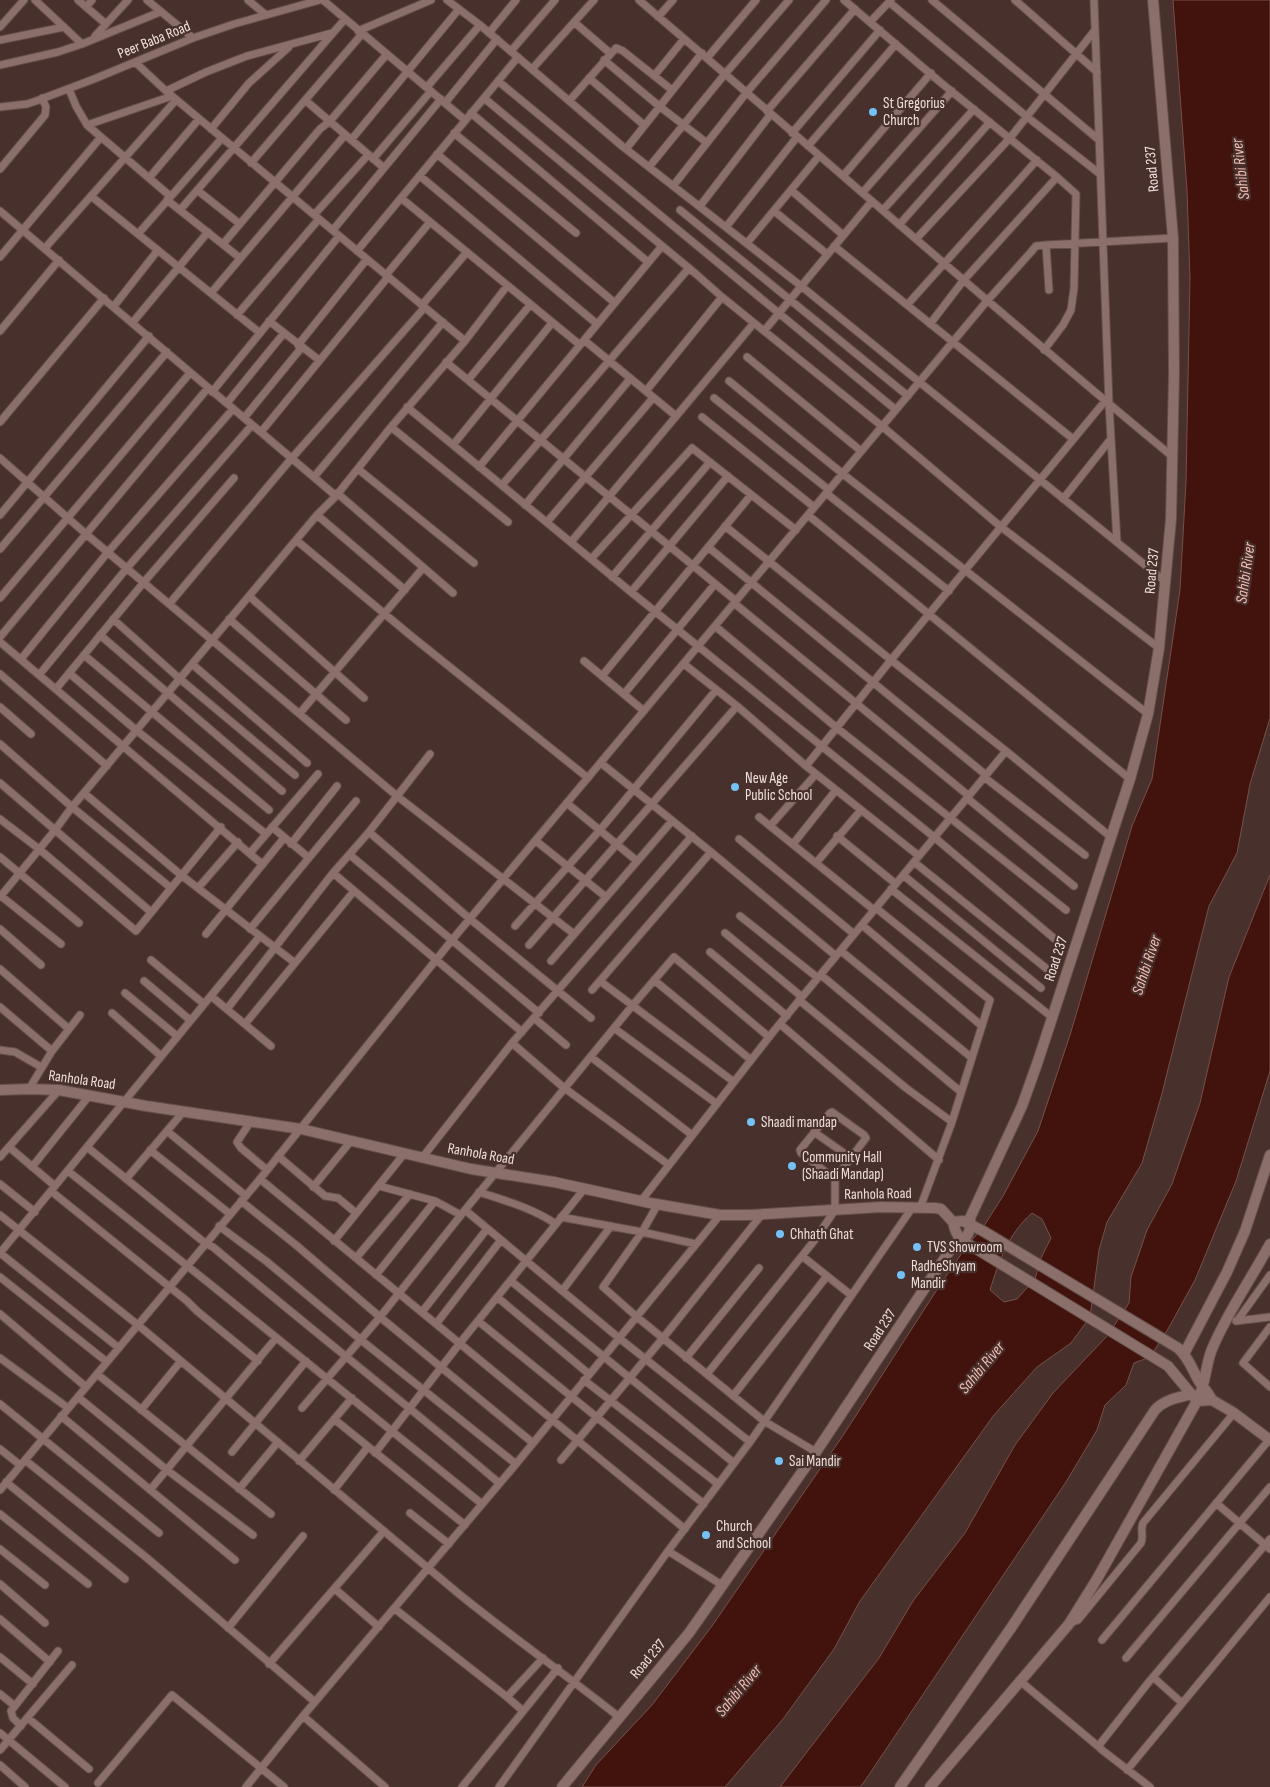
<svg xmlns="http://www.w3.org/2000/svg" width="1270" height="1787" font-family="'Sofia Sans Condensed',sans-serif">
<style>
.water{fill:#42120c;stroke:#76504a;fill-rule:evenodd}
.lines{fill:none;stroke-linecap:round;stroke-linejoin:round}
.street-casing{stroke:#634f4c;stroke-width:9}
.secondary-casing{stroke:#634f4c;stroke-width:12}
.street{stroke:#8a6f6a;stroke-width:7}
.secondary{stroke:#8a6f6a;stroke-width:10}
.poi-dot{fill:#73c1f5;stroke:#48302c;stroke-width:2}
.labels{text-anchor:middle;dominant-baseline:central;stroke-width:4.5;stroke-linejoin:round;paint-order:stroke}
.street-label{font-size:15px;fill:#efdfdc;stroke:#48302c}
.poi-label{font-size:15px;fill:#efdfdc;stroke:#48302c;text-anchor:start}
.water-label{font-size:16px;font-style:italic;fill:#f3beb4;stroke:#48302c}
</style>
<rect width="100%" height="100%" fill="#48302c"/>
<path class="water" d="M1173,0H1270V718L1250,784L1237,853L1209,906L1161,1097L1142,1163L1107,1222L1099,1250L1090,1317L1071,1343L1037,1367L994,1415L860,1601L834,1649L783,1719L725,1787H582L596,1765L652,1705L712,1626L844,1434L940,1285L966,1247L984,1226L1003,1196L1038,1131L1070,1035L1132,826L1152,779L1180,590L1186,482L1190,278L1187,190ZM1032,1213L1042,1219L1051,1238L1041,1258L1035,1279L1017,1299L1004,1302L990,1290C999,1261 1008,1234 1032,1213Z
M1270,875V1071L1236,1181L1195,1280L1168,1329L1150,1357L1134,1363L1126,1385L1105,1405L1097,1430L1066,1482L864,1782L860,1787H780L879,1658L913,1601L965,1533L1015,1445L1053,1393L1108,1335L1129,1303L1131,1277L1147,1230L1172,1184L1200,1103L1229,977Z"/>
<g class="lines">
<defs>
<path id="street" d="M35,0L82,44
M78,0L106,24
M147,0L193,38
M248,0L266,15
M323,0L465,120
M447,0L480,25L622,146L801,286L1166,582
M639,0C817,152 992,308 1173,457
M844,0L940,82L1057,177L1076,194L1074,288L1071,310L1063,325L1044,350
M932,0L1099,140
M1015,0L1097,72
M1094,0L1109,404L1117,542
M889,2L1026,116L1100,174
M86,7L92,0
M658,17L673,0
M574,22L610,53
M870,22L891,0
M0,27L24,0
M358,31L431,0
M489,33L516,0
M95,36L128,0
M0,40L64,27
M511,51L555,0
M707,58L756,0
M604,60L659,106L707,143
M135,62L166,91L465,341
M0,65L58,52L82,44L160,12
M532,69L594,0
M654,76L684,39
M589,78L644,125
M498,81L896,410
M427,87L480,25
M69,89L76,106L87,125L170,196
M166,91L206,72L247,56L332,33
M484,98L696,274L722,297L883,427L1001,527L1159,648
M305,100L384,168
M569,101L616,48L623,51L672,90
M445,103L497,39
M0,107L27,104L36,101L94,79L193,38L234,24L320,0
M767,111L855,9
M471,113L648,262
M87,125L172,96
M211,129L249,83L289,47
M454,133L576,233
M792,133L880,30
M351,140L459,9
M808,146L896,44
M626,149L702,53
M437,154L615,303
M373,159L431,91
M251,163L362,34
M649,167L725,74L789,0
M0,169L45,115L46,107L42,98
M420,176L597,324
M843,176L931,73
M149,178L199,119
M673,186L747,92L826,0
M197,190L240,224
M791,190L843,235
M863,192L952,91
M91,196L260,333
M401,198L580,345
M167,200L240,258
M700,206L770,115
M180,210L345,19
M680,210L908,396
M883,210L974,109
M0,211L336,496
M774,211L827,254
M314,215L368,155
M899,225L990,122
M726,227L797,137
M333,230L441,99
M138,234L222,138
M916,239L1010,138L1095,30
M747,243L819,156
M223,244L320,129L330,121L387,54
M1046,245L1049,290
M834,246L1073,439
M45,248L176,100
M357,251L518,57
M0,257L101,137
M386,275L430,222
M211,293L345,135
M422,305L467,252
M907,305L1037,160
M114,306L158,250
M237,315L319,219
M269,321L319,360
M133,322L208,232
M930,324L963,281L1057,177
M0,331L59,260
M764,331L872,201
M584,340L676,416
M298,345L367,259
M747,357L861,451
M446,362L736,601
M468,380L530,305
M729,381L843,474L1148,714
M646,391L722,297
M212,392L339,236
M714,398L829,490
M227,403L284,333
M407,407L631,592L934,837L1056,940
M702,417L814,507
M244,418L302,347
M0,422L104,298
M391,427L508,522
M261,432L388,277
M453,445L552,323
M0,458L86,534L397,796L574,934
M479,467L662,246
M358,469L474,563
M314,477L443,322
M502,485L689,268
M337,493L453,593
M826,493L949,591
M1063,499L1110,440
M525,505L630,379
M0,515L149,336
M317,515L405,590
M808,515L1130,779
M547,522L653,398
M725,526L891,660L1006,751
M296,540L410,635L588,778
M571,542L754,323
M708,547L986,775
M0,549L167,352
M591,559L692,448L796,530
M612,577L710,462
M631,592L728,476
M249,596L364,698
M0,598L190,373
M170,603L291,459L425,307
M734,603L969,796
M113,619L180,679L295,775
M229,619L346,720
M715,626L837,728L1066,910
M100,635L282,791
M0,637L208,388
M0,642L262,864
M84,655L269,810
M21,659L108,552L233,409
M584,661L644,711
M192,664L307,763
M684,664L737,706L806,766L919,856
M69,673L136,730L266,834
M0,674L107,766
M39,675L127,568L252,425
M602,676L751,495
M56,689L144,582L234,478
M624,694L715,584
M0,707L31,734
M300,713L423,568
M0,744L72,807L171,888
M601,763L711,852L836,956
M806,766L891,660L1105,401
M984,777L1085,855
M0,783L151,912
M84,793L181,875L295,963
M967,798L1074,886
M568,804L637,861
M759,817L874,910
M0,819L39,849L136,931L221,827
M770,826L816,774
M272,827L308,857
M369,832L470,919L591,1018
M837,836L896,884
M739,839L854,934
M536,841L606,897
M291,844L337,786
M793,844L836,790
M250,853L318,774
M350,855L539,1013
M0,857L79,923
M914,862L1047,969
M816,863L861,810
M333,873L522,1032
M903,875L1041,988
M198,888L238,842
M891,889L1053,1018
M1,896L61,944
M0,897L55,830L72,807L317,515L336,496L391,427L465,341L507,286
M876,908L990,1000L952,1122L920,1208
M740,916L818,978
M862,925L982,1026
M515,926L600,830L716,690
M0,929L41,965
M250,929L356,801
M725,933L802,997
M206,934L284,838
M529,945L737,706
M841,951L972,1058
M710,952L787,1016
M151,960L204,1004
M551,961L672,821
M0,969L69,1029
M821,975L961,1092
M654,980L751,1060
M144,981L190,1020
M600,981L734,1082
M592,990L711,852
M125,993L177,1036
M211,996L271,1046
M799,1000L906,1088L952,1122
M0,1007L52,1051
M227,1009L333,873L369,832L430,754
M112,1013L161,1056
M534,1018L566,1045
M245,1024L354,891
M780,1024L939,1160
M614,1028L717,1104
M512,1043L563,1087L669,1165
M0,1050L15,1052L41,1067
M591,1057L692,1135
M29,1089L52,1051L80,1015
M251,1121L237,1142L241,1148L267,1170
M167,1131L246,1196
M814,1132L851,1158
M9,1147L55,1186
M87,1147L205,1243L213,1247C308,1327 405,1403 499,1483
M150,1150L230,1214
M278,1156L325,1196L338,1198L356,1213
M0,1157L59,1090
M422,1158L512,1043L692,836
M32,1167L89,1096
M68,1171L210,1284L482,1504
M126,1179L184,1111
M260,1179L685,1529
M0,1184L35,1212
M379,1186L435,1201L461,1215
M313,1187L351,1141
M51,1191L187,1301L197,1311L258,1361
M479,1192C506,1201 532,1208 556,1224
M241,1201L296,1245L380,1317L533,1443
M641,1201L773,1032L1006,751L1112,838
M658,1204L642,1232L603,1287L637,1317L764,1421L816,1452
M465,1210L619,1338L750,1442
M0,1215L138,1325L459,1594C511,1636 566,1675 619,1717
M561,1217L642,1232L696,1244
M219,1226L266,1261L361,1340L516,1464
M334,1241L404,1154
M0,1253L260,936
M0,1253L119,1348
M802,1256L851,1295
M356,1258L410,1194
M376,1275L435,1201
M0,1277L107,1362
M511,1281L734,1463
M562,1291L611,1226
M497,1297L589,1374
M422,1312L487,1229
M0,1314L86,1387
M478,1321L704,1504
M1236,1321L1270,1317
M1237,1321L1270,1275
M436,1324L501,1240
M1270,1327L1243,1363L1270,1387
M0,1358L68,1408
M686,1358L759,1268
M97,1374L271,1514
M707,1374L814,1241L835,1210V1179L866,1138L864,1135L832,1112L830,1113L800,1150L801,1153L835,1179
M584,1380L718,1484
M733,1396L827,1276
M78,1397L167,1470L253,1535
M0,1404L159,1533
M302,1408L380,1317L465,1210L632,1006L674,957L769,1037
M141,1410L181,1361
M61,1416L235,1560
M334,1419L465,1525
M0,1449L20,1465
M232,1452L306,1361
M375,1453L460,1343L585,1188
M25,1460L147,1558L315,1702
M561,1460L663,1338L763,1213
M299,1461L352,1398
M6,1482L125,1579
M239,1489L278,1442
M0,1490L260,1179L452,940L987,301L1031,252L1036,246L1046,245L1173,238
M150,1490L276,1338
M334,1490L367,1448
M1216,1503L1270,1549
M410,1513L449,1544
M0,1514L88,1584
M0,1549L45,1585
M668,1551L722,1585
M0,1584L45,1623
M335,1589L379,1627
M395,1609L507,1697L543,1658
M0,1619L50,1662
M1070,1623L1078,1620L1141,1543C1144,1537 1140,1530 1143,1523L1234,1413
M228,1628L303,1536
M1102,1640L1269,1440
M0,1657L33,1684
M1126,1658L1270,1487
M269,1664L384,1531
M1153,1677L1182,1703
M1020,1681L1099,1747
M0,1694L15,1706
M507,1697L523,1711
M303,1716L385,1787
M28,1718L89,1769
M21,1726L13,1718L11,1711L58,1651
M0,1733L65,1787
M0,1750L72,1665
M0,1765L25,1787
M1127,1770L1270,1597
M98,1783L172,1695L284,1787
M246,1787L303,1716L516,1464L720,1215
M462,1787L558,1668
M499,1787L668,1551L750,1442L912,1208
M1150,1787L1102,1750L1099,1747L1100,1744L1148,1683L1270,1539"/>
<path id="secondary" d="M0,1090L29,1089L59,1090L146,1106L301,1129L471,1169L554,1182L650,1203L720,1215H750L881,1207L935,1208L941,1209L953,1222
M963,1221L983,1231L1178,1348C1190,1359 1192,1370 1200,1383C1205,1389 1209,1394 1212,1400L1197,1401L1168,1366L975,1248C962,1242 956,1237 953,1222Z
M1184,1354L1227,1272L1245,1231L1270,1155
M1212,1400L1234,1413L1270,1440
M562,1787L689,1633L816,1452L950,1250C963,1242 973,1234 970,1218L1022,1106L1038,1061L1130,779L1148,714L1159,648L1171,519L1174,373L1173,238L1153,0
M900,1787L1011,1628L1155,1410C1165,1399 1178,1398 1192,1394
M930,1787L1069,1624L1097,1579L1197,1401C1206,1385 1205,1366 1212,1349C1227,1313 1251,1279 1270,1244"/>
</defs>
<use href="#street" class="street-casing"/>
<use href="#secondary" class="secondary-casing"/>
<use href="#street" class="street"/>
<use href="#secondary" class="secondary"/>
</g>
<g class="poi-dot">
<circle cx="873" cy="112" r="5"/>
<circle cx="735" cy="787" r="5"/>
<circle cx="751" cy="1122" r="5"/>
<circle cx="792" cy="1166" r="5"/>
<circle cx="780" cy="1234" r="5"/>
<circle cx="917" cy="1247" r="5"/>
<circle cx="901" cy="1275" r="5"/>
<circle cx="779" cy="1461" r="5"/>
<circle cx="706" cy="1535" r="5"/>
</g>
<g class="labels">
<g class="street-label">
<text transform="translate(154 40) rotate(-22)">Peer Baba Road</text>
<text transform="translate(1152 169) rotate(-95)">Road 237</text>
<text transform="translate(1152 571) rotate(-85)">Road 237</text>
<text transform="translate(1056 959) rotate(-72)">Road 237</text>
<text transform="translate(82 1080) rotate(8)">Ranhola Road</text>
<text transform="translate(481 1154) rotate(10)">Ranhola Road</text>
<text transform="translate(878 1194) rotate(-1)">Ranhola Road</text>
<text transform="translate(880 1330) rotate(-57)">Road 237</text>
<text transform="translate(648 1659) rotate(-50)">Road 237</text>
</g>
<g class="poi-label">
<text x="883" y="103">St Gregorius<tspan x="883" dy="17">Church</tspan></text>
<text x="745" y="778">New Age<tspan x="745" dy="17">Public School</tspan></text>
<text x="761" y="1122">Shaadi mandap</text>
<text x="802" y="1157">Community Hall<tspan x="802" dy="17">(Shaadi Mandap)</tspan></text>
<text x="790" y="1234">Chhath Ghat</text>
<text x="927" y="1247">TVS Showroom</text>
<text x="911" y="1266">RadheShyam<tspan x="911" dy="17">Mandir</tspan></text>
<text x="789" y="1461">Sai Mandir</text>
<text x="716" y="1526">Church<tspan x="716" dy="17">and School</tspan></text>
</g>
<g class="water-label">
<text transform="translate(1241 169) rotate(-97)">Sahibi River</text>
<text transform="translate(1246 573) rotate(-82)">Sahibi River</text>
<text transform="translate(1147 965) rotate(-72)">Sahibi River</text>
<text transform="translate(982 1368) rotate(-50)">Sahibi River</text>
<text transform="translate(739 1691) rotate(-50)">Sahibi River</text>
</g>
</g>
</svg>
